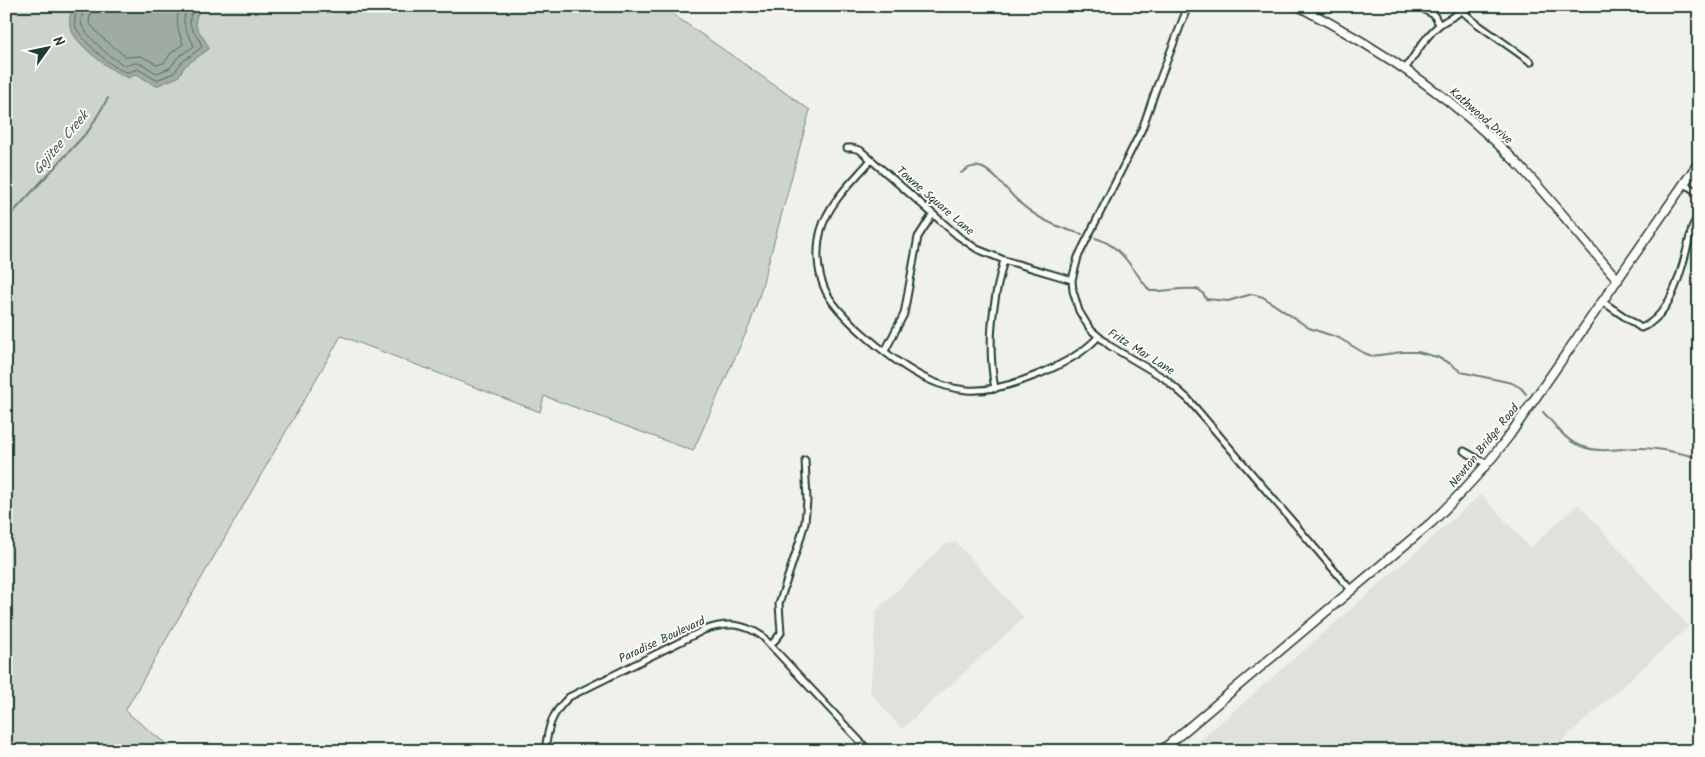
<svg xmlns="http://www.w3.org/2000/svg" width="1705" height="757" font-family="Kalam,sans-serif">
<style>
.built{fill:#dfe2dc}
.green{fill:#cdd3cd;stroke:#768880}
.water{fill:#9faca4;stroke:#6c8077}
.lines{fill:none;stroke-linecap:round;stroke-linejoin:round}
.shore{stroke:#526961;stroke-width:1}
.stream{stroke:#6c8077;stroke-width:2}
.street-casing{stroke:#1f3d34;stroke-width:9}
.secondary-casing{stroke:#1f3d34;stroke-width:11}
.street{stroke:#fdfcf7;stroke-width:5}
.secondary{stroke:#fdfcf7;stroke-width:8}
.labels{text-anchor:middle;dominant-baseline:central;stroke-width:4;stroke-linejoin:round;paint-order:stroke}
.street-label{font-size:12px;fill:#1f3d34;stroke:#fdfcf7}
.water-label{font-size:14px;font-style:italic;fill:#455e56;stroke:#fdfcf7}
</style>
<rect width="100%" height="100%" fill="#f0f1eb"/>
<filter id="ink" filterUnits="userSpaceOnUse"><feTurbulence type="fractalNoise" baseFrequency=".02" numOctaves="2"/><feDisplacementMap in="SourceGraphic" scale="10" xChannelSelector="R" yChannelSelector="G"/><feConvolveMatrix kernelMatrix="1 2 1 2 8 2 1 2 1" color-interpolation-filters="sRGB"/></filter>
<g filter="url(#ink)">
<path class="built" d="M1481,494L1530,548L1578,504L1689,626L1551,751H1188L1399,567Z
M956,542L1024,618L902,729L870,693L876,611L945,544Z"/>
<path class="green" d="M6,6H661L810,110L759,297L750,324L693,451L544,396L540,412L341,336L125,711L175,751H6Z"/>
<path class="water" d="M74,6H203C186,26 203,31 209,49L185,66L178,77L156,86L136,74L129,78C113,73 76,45 71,29C68,21 70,12 74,6Z"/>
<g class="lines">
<path class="shore" d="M78,6C77,13 74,18 75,25C78,37 114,71 127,72C130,72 134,70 138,69L156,80L174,73L182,62L202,47C199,33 180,26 196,6
M84,6C84,12 79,19 82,25C86,36 114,62 125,65C129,66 132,63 136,63C144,63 151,71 157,73L170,68L178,57L194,46C187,29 179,27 188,6
M92,6L89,22L100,36L126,57L141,56L158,65L165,62L171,53L183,44C178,29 175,23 180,6"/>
<path class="stream" d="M961,173C968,168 974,164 983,168C997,175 1005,189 1017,200C1034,217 1058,228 1082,234
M6,220L89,130L108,98
M1095,238C1122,245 1133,271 1150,291C1162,292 1192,286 1199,290C1203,292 1204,295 1206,299L1228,301L1252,294L1263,297L1309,328L1339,338L1364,353L1372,356L1402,352H1418L1437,357L1451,364L1461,372L1512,383L1521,388L1526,394
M1543,412C1553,422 1563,438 1576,444C1598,455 1619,448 1641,448C1660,448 1681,453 1699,458"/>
<defs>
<path id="street" d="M1188,6L1156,89L1142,129L1078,257L1072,280L1073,291L1079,311L1090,329L1110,346L1164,378L1188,399L1351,590
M1418,6L1434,15L1439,24
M1462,11L1476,23L1531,62
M1405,69C1415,55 1424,38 1437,27C1446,18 1458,17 1466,6
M847,148H852L860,150L958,236L977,249L1004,260L1072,280
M871,160C853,181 829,202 821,230C816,248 817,270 824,287C834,315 900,367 927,379C940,385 954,389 967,390C1004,393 1074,364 1098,337
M1684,183L1699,194
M1603,302L1641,328C1676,314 1684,257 1693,225L1699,215
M885,351L904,314L918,237L933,214
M995,389C987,344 992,303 1004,260
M1464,451L1487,464
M771,645L781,633L779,604L800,540L805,522L807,500L805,460
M545,751C548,727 551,714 569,697L704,630C726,622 743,623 762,636L869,751"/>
<path id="secondary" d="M1298,6C1377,47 1454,97 1516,162C1552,200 1584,241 1618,280
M1161,751L1432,522C1460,495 1486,467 1509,436L1699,162"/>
</defs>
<use href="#street" class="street-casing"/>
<use href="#secondary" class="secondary-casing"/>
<use href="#street" class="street"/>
<use href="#secondary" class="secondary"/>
</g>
</g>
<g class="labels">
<g class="street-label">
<text transform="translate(1481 116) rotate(41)">Kathwood Drive</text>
<text transform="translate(935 201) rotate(41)">Towne Square Lane</text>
<text transform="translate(1141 352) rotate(32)">Fritz Mar Lane</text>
<text transform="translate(1484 446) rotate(-51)">Newton Bridge Road</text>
<text transform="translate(662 640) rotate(-25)">Paradise Boulevard</text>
</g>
<g class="water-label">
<text transform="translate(61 143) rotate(-50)">Gojitee Creek</text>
</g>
</g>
<rect width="1705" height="757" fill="none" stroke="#fdfcf7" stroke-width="25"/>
<rect x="12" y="12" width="1680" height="732" fill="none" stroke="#1f3d34" stroke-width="2" filter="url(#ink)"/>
<g transform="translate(48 48) rotate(57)" stroke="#fdfcf7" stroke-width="4" paint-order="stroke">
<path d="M0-4L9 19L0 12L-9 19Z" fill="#1f3d34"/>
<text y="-8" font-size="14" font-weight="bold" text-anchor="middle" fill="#1f3d34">N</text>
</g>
</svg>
